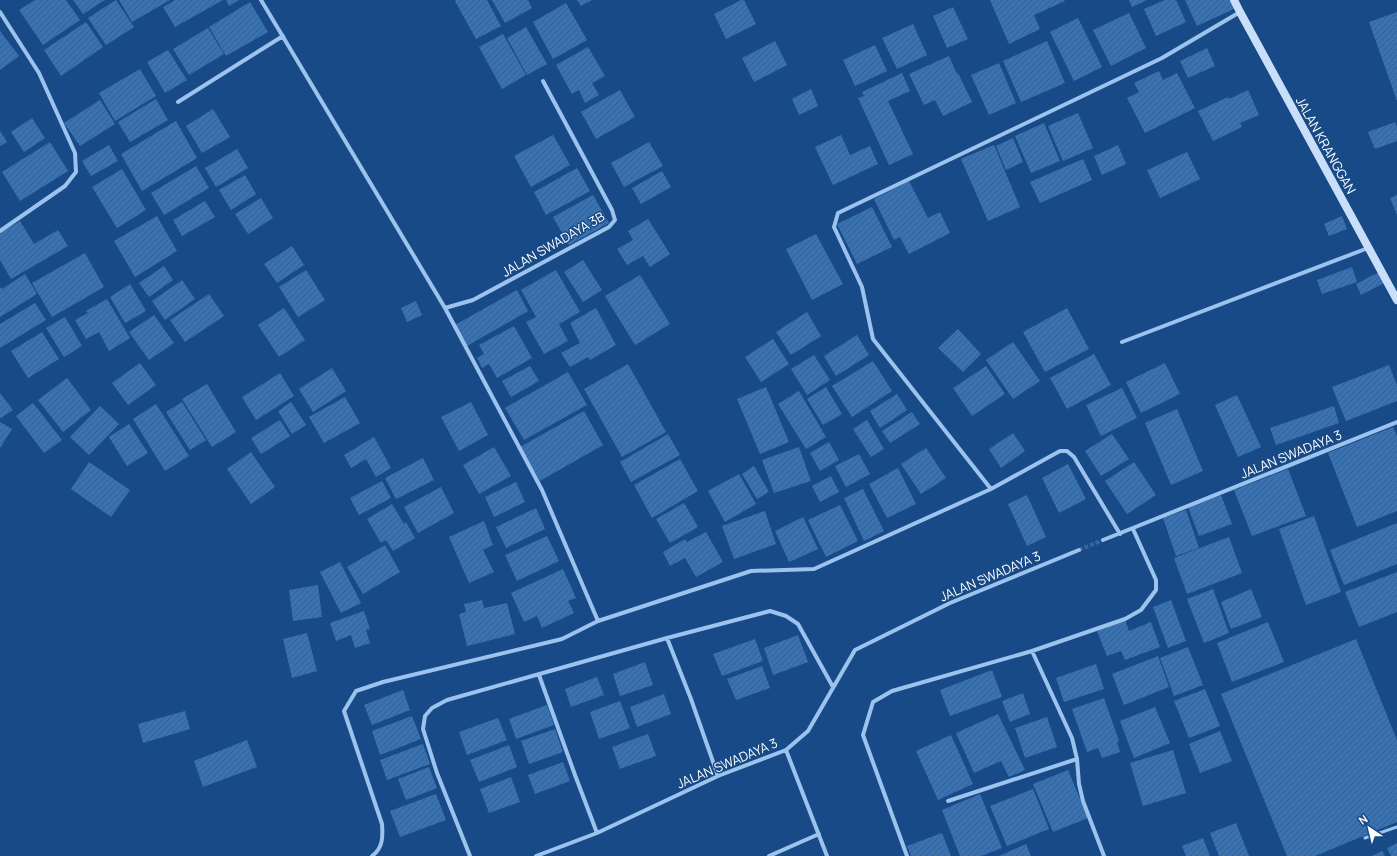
<svg xmlns="http://www.w3.org/2000/svg" width="1397" height="856" font-family="Manrope,sans-serif">
<style>
.building{fill:url(#building-hatch)}
.lines{fill:none;stroke-linecap:round;stroke-linejoin:round}
.street-tunnel{stroke:#3a6598;stroke-width:4;stroke-dasharray:4 2;stroke-linecap:butt}
.lane{stroke:#9cc3ed;stroke-width:3}
.street{stroke:#9cc3ed;stroke-width:4}
.secondary{stroke:#c9dff9;stroke-width:8}
.labels{text-anchor:middle;dominant-baseline:central;stroke-width:3;stroke-linejoin:round;paint-order:stroke}
.street-label{font-size:13px;fill:#fff;stroke:#174a86}
</style>
<defs>
<pattern id="building-hatch" width="6" height="6" patternUnits="userSpaceOnUse"><rect width="6" height="6" fill="#3b72ae"/><path d="M-1 1l2-2M0 6l6-6M5 7l2-2" fill="none" stroke="#445d78"/></pattern>
</defs>
<rect width="100%" height="100%" fill="#174a86"/>
<path class="building" d="M35,0H66L80,20L43,45L19,10Z
M73,0H105L83,14Z
M116,0L134,27L106,45L88,18Z
M119,0H170L132,22Z
M175,0H223L175,27L163,7Z
M226,0H239L229,6Z
M456,0H487L501,26L476,39L455,1Z
M492,0H528L532,8L505,23Z
M577,0H592L581,6Z
M741,0H744L756,24L726,39L714,14Z
M990,0H1064L1065,1L1034,15L1040,29L1009,44Z
M1129,0H1147L1132,7Z
M1165,0H1176L1186,22L1156,36L1144,9Z
M1185,0H1232L1236,8L1197,26Z
M250,2L268,32L226,56L209,27Z
M566,3L587,40L553,59L533,22Z
M953,7L968,39L947,48L933,16Z
M1397,12V101L1369,22Z
M1129,13L1146,48L1111,66L1093,30Z
M1078,18L1102,67L1074,81L1050,32Z
M86,22L103,47L61,76L44,50Z
M913,24L927,55L897,69L882,38Z
M526,27L547,64L527,75L507,38Z
M208,28L224,54L189,75L173,49Z
M0,31L19,56L0,70Z
M503,34L526,75L502,89L479,47Z
M775,41L787,65L754,82L742,58Z
M1047,41L1065,83L1021,102L1003,61Z
M875,45L887,71L855,86L843,60Z
M588,47L605,76L592,83L599,95L585,103L579,90L572,94L556,65Z
M1207,48L1215,66L1188,78L1180,61Z
M168,50L187,80L165,93L147,62Z
M949,56L957,74L958,73L972,102L943,116L935,100L924,105L909,74Z
M999,63L1016,103L989,115L971,75Z
M140,69L156,96L115,121L99,93Z
M1159,71L1163,80L1177,73L1195,108L1145,133L1127,98L1139,92L1134,83Z
M902,73L910,91L888,101L913,154L889,165L858,98L864,96L862,92Z
M811,89L818,106L799,115L792,99Z
M620,90L635,117L596,139L581,112Z
M1248,90L1259,115L1240,123L1242,127L1213,141L1198,111L1228,97L1229,99Z
M156,99L168,120L130,142L118,122Z
M100,100L115,124L80,146L64,123Z
M213,109L230,137L202,153L186,126Z
M1078,113L1093,148L1063,161L1048,126Z
M32,118L45,138L24,152L11,132Z
M176,121L197,158L142,191L121,154Z
M1395,122L1397,127V141L1375,149L1368,132Z
M1044,123L1060,161L1031,173L1015,136Z
M0,131L7,142L0,146Z
M553,135L570,165L531,187L514,156Z
M841,135L850,155L870,146L878,164L833,185L815,147Z
M1013,138L1023,162L1006,170L996,146Z
M50,142L68,171L20,201L2,172Z
M649,142L663,166L624,187L611,163Z
M109,145L118,161L91,176L82,161Z
M994,145L1020,207L988,221L961,159Z
M1118,145L1126,164L1102,175L1094,156Z
M237,149L248,168L216,187L205,168Z
M1187,152L1200,179L1160,198L1147,170Z
M1083,159L1092,180L1040,203L1030,182Z
M196,166L209,188L164,215L151,193Z
M577,168L590,191L546,215L534,192Z
M122,169L146,210L117,228L92,187Z
M662,171L671,187L641,204L632,188Z
M245,175L256,194L231,210L219,190Z
M909,181L928,218L940,212L950,233L909,254L900,237L894,240L874,199Z
M593,195L609,223L569,245L553,217Z
M1397,195V215L1390,198Z
M261,198L273,218L248,234L235,214Z
M205,201L215,217L182,236L173,220Z
M872,207L892,247L857,264L837,224Z
M157,216L177,251L135,277L114,241Z
M1342,216L1347,229L1329,236L1324,224Z
M648,219L670,254L650,267L643,256L627,265L617,249L633,240L628,231Z
M20,221L34,244L58,230L68,246L11,279L0,260V233Z
M816,234L843,284L812,300L786,249Z
M292,246L304,265L277,283L264,264Z
M85,253L104,287L52,317L32,283Z
M583,260L602,290L583,302L564,272Z
M164,266L173,280L149,297L139,283Z
M1352,267L1357,282L1322,294L1317,280Z
M306,270L325,300L298,317L279,287Z
M556,270L580,312L559,324L568,341L544,354L526,322L536,317L521,290Z
M1381,271L1386,282L1361,295L1356,284Z
M25,274L37,294L0,317V287L2,289Z
M640,275L670,324L635,345L605,296Z
M182,280L195,299L165,320L152,301Z
M130,284L146,311L125,323L110,297Z
M517,290L528,311L467,346L455,325Z
M209,294L224,316L185,342L170,320Z
M107,299L130,338L109,351L99,332L86,339L75,320L88,313L86,311Z
M416,301L422,315L407,322L401,308Z
M35,303L46,320L0,348V324Z
M284,308L305,340L279,357L258,325Z
M596,308L616,345L590,360L588,357L570,367L561,353L580,343L570,323Z
M1067,308L1089,349L1045,372L1023,332Z
M807,312L821,336L791,355L776,332Z
M154,315L174,343L149,360L129,332Z
M65,317L82,346L64,357L46,328Z
M514,326L532,358L497,378L489,364L482,368L477,358L484,354L479,345Z
M958,329L981,354L963,372L938,348Z
M42,332L59,359L28,378L11,351Z
M857,335L869,355L836,376L824,356Z
M773,339L789,364L761,382L745,357Z
M1013,342L1040,381L1013,399L986,360Z
M1094,354L1111,385L1067,409L1050,378Z
M814,355L830,380L807,395L791,369Z
M873,361L892,391L852,417L832,386Z
M140,363L156,385L128,405L112,383Z
M1165,363L1180,394L1141,413L1126,382Z
M628,364L666,432L622,457L584,389Z
M1389,365L1397,385V401L1346,421L1332,387Z
M530,366L539,381L511,397L502,381Z
M986,366L1005,394L972,416L953,388Z
M332,368L346,391L313,412L299,389Z
M568,372L587,405L524,440L505,408Z
M280,373L294,396L256,420L242,397Z
M67,378L91,410L63,432L38,400Z
M207,384L236,432L212,447L182,399Z
M766,387L789,442L760,454L737,399Z
M826,387L842,414L823,425L807,399Z
M1122,388L1137,418L1101,436L1086,405Z
M799,391L826,437L806,449L778,404Z
M0,393L13,410L1,418L0,417Z
M897,394L907,410L880,428L870,411Z
M1237,395L1261,447L1238,457L1215,405Z
M345,397L360,423L324,443L309,417Z
M182,402L206,440L190,450L166,412Z
M291,402L306,425L292,434L278,411Z
M471,402L488,435L459,451L441,417Z
M33,403L62,440L44,453L16,416Z
M156,404L189,456L165,471L133,419Z
M100,406L119,424L89,455L70,437Z
M1334,406L1339,423L1276,445L1270,428Z
M1177,409L1203,471L1171,485L1145,423Z
M584,411L603,445L540,481L520,447Z
M912,412L920,424L890,443L882,431Z
M280,420L290,436L261,454L251,438Z
M867,420L884,449L871,457L853,429Z
M0,422L12,429L0,448Z
M129,424L148,453L127,466L109,437Z
M1393,427L1397,436V511L1357,527L1328,453Z
M1013,433L1025,451L1001,468L989,449Z
M668,434L680,455L631,482L620,462Z
M1112,434L1129,459L1101,476L1085,451Z
M374,437L391,468L376,477L366,459L351,468L344,455Z
M829,442L839,460L820,471L810,453Z
M494,447L511,476L479,494L463,465Z
M799,447L811,481L774,493L762,460Z
M926,448L946,478L921,494L901,464Z
M251,452L275,487L251,504L227,469Z
M859,454L870,474L846,487L835,466Z
M423,458L434,480L396,499L385,478Z
M680,459L698,491L652,518L634,485Z
M89,462L130,490L111,517L71,489Z
M1134,462L1156,495L1127,514L1105,481Z
M1068,464L1086,499L1059,513L1042,478Z
M754,466L769,492L757,499L742,474Z
M898,468L916,504L887,518L869,484Z
M1288,469L1306,516L1252,536L1234,490Z
M739,474L756,504L725,522L708,491Z
M831,476L839,492L820,502L812,486Z
M382,481L391,498L359,515L350,498Z
M516,482L525,502L494,517L485,497Z
M441,487L454,513L418,533L404,507Z
M863,489L884,531L864,541L844,498Z
M1027,495L1046,537L1027,546L1008,504Z
M1221,495L1232,524L1199,536L1188,507Z
M684,503L698,527L670,543L656,519Z
M392,504L404,524L406,522L415,538L393,551L386,540L381,543L367,519Z
M840,505L858,541L826,557L808,520Z
M536,508L545,529L506,548L496,527Z
M1186,510L1199,548L1176,556L1163,518Z
M765,511L776,544L734,559L722,526Z
M1314,516L1341,592L1306,605L1279,529Z
M803,517L818,549L789,562L775,531Z
M484,521L493,545L483,550L494,572L469,583L449,537Z
M1397,523V564L1344,585L1330,550Z
M706,532L723,562L696,577L685,558L670,566L663,552L685,539L687,542Z
M547,536L559,561L517,581L505,555Z
M1229,537L1242,573L1187,594L1174,558Z
M385,545L400,572L363,594L347,567Z
M340,562L361,603L341,613L320,572Z
M563,569L576,598L568,601L574,613L542,628L537,616L524,622L511,593Z
M1397,572V612L1359,627L1345,592Z
M318,585L322,617L293,621L289,590Z
M1213,589L1229,633L1204,643L1187,599Z
M1251,589L1262,617L1231,629L1221,602Z
M482,600L484,608L507,603L515,634L467,646L459,614L466,612L464,604Z
M1171,600L1186,641L1168,648L1153,607Z
M364,611L370,629L366,630L370,643L355,648L351,635L336,641L330,623Z
M1125,620L1129,631L1151,622L1160,647L1125,660L1121,651L1107,656L1097,631Z
M1268,622L1284,662L1232,682L1217,643Z
M307,633L317,671L292,678L283,639Z
M798,635L808,662L773,675L764,648Z
M755,639L763,661L722,676L713,654Z
M1356,639L1397,740V822L1315,856H1287L1221,694Z
M1188,647L1203,685L1174,696L1160,658Z
M1158,656L1169,687L1124,705L1112,674Z
M645,662L653,685L620,696L613,674Z
M1096,664L1104,689L1064,702L1056,678Z
M762,666L770,688L736,700L727,679Z
M992,670L1002,697L950,716L940,690Z
M597,677L604,695L571,707L565,689Z
M1205,689L1220,726L1189,738L1174,701Z
M403,690L410,710L372,725L364,705Z
M1023,693L1030,714L1010,722L1002,701Z
M664,694L671,714L637,727L630,707Z
M1104,698L1119,741L1117,742L1120,752L1102,758L1098,748L1087,752L1072,709Z
M620,701L630,728L599,739L590,712Z
M547,705L554,725L516,739L509,719Z
M1155,707L1170,743L1134,758L1120,721Z
M185,711L190,729L143,743L138,724Z
M998,714L1025,770L1009,777L1001,761L974,773L956,733Z
M412,716L421,739L380,755L372,731Z
M1047,717L1057,747L1025,758L1015,728Z
M498,718L507,740L467,755L459,732Z
M555,729L563,752L529,764L521,741Z
M1220,731L1232,761L1200,773L1189,744Z
M648,734L656,756L620,769L612,747Z
M951,735L973,784L938,800L916,751Z
M247,740L257,767L203,787L194,761Z
M423,744L430,764L387,780L380,760Z
M509,745L517,767L479,782L470,760Z
M1173,750L1186,793L1143,806L1130,763Z
M563,762L570,781L535,794L528,775Z
M429,767L437,788L406,800L398,779Z
M1068,770L1088,818L1053,832L1033,784Z
M511,777L520,802L489,813L480,789Z
M1033,789L1049,829L1007,846L990,806Z
M436,794L446,820L400,837L390,811Z
M980,794L1002,848L981,856H960L942,810Z
M1236,823L1249,856H1219L1210,833Z
M942,833L951,856H911L907,846Z
M1203,838L1210,856H1186L1182,846Z
M1397,843V856H1391L1387,848Z
M1026,844L1031,856H999Z
M1382,851L1385,856H1372Z"/>
<g class="lines">
<path class="street-tunnel" d="M1079,550L1103,540"/>
<path class="lane" d="M1365,838L1397,827"/>
<path class="street" d="M261,0L445,308L542,490L598,621
M0,12L39,73L75,153L76,172L65,186L0,231
M178,102L283,36
M445,308L473,300L609,227L615,220L612,210L543,81
M1122,342L1368,248
M991,489L873,339L862,287L834,227L838,213L1162,58L1240,12
M1103,540L1397,422
M667,638L691,699L718,776
M1032,651L1072,738L1077,759L1079,784L1083,801L1104,856
M539,675L575,775L597,833
M786,750L827,856
M948,801L1077,759
M372,856C383,848 383,837 382,824L344,711L356,691L383,682L562,639L598,621L751,571L814,569L991,489L1060,451H1067L1074,457L1120,534
M470,856L437,773L423,729L425,716L432,708L447,700L667,638L770,611L786,616L798,624L833,687
M536,856L597,833L718,776L786,750L808,731L855,650L950,603L1079,550
M769,856L819,834
M907,856L863,735L873,702L892,691L1032,651L1125,619L1141,610L1156,590V580L1133,529"/>
<path class="secondary" d="M1234,0L1240,12L1397,300"/>
</g>
<g class="labels">
<g class="street-label">
<text transform="translate(1326 145) rotate(61)">JALAN KRANGGAN</text>
<text transform="translate(553 244) rotate(-30)">JALAN SWADAYA 3B</text>
<text transform="translate(1291 454) rotate(-22)">JALAN SWADAYA 3</text>
<text transform="translate(990 576) rotate(-23)">JALAN SWADAYA 3</text>
<text transform="translate(727 763) rotate(-23)">JALAN SWADAYA 3</text>
</g>
</g>
<g transform="translate(1369 828) rotate(325)" stroke="#174a86" stroke-width="3" paint-order="stroke">
<path d="M0-3L7 15L0 10L-7 15Z" fill="#ffffff"/>
<text y="-6" font-size="11" font-weight="bold" text-anchor="middle" fill="#ffffff">N</text>
</g>
</svg>
